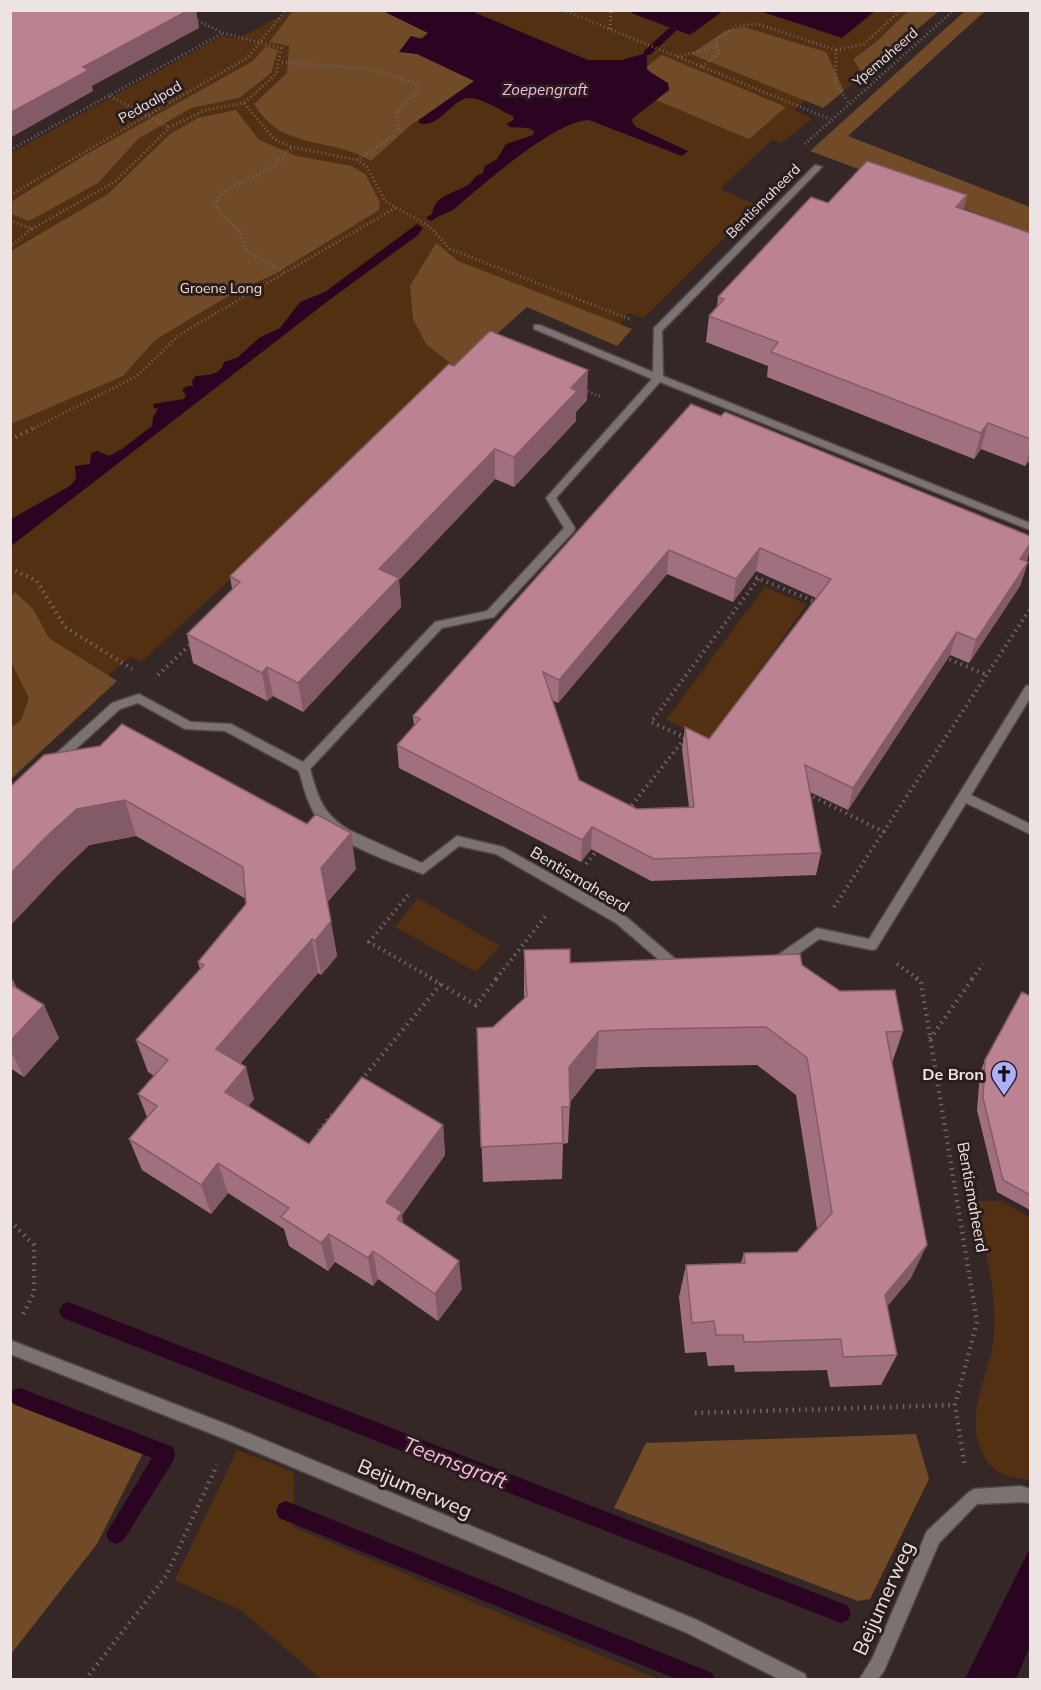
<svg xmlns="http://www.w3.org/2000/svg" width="1041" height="1690" font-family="Mulish,sans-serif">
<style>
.green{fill:#533011}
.forest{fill:#714a28}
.water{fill:#2a0420}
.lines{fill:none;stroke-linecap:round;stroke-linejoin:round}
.stream{fill:#2a0420;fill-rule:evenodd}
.minor-casing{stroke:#524544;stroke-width:3}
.path-far2{stroke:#726665;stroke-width:3;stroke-dasharray:1 3;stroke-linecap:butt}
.path-far1{stroke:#726665;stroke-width:4;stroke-dasharray:1.5 4.5;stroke-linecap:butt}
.path{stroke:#726665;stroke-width:4.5;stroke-dasharray:1.5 5;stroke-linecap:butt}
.minor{fill:#7a7371;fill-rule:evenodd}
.wall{fill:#a1707e;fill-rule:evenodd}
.shaded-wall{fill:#835b66}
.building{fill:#bb8292;stroke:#835b66;stroke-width:1.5;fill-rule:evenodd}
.labels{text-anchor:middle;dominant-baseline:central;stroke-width:6;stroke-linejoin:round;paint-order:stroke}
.far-street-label{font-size:14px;fill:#ede3e3;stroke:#2a1d1d}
.far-park-label{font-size:14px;fill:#f9dec9;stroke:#2a1d1d}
.far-water-label{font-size:15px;font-style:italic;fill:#feb5e4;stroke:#2a1d1d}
.street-label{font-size:16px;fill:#ede3e3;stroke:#2a1d1d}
.poi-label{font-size:16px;font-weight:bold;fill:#ede3e3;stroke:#2a1d1d;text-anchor:end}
.near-street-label{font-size:20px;fill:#ede3e3;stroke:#2a1d1d}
.near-water-label{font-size:21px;font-style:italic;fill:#feb5e4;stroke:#2a1d1d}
</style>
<rect width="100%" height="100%" fill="#342726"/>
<path class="green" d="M290,11H908L876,42L853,59L863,75L844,91L834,71L795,110L812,119L781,143L772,140L720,189L757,205L644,318L628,313L613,335L519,300L450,363L458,369L141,662L130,657L11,758V153L222,36L237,39Z
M765,587L807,604L710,741L666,720Z
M418,898L500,946L476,972L395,927Z
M975,1201H1001L1030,1217V1480C1009,1478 992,1474 982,1452C963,1411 992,1374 994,1332C996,1287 984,1244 975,1201Z
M237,1450L294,1472L293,1527L658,1679H321L242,1611L175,1580Z"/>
<path class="forest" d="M293,11H383L428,33L400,51L417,54L473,78L474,83L412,124L371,161C331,136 283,152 254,104L287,73L289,46L269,42Z
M908,11H939L863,75L853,59L876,42Z
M965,11H985L848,136L1030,207V233L810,151Z
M744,27L826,52L844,91L823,108L691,54L725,31Z
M266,46L278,50L271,73L239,98L191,108L138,139L98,183L29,221L11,214V202L85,155L253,61Z
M662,55L786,107L749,139L656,100L669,90L668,83L654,76L646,67Z
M236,110L259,140L297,156L352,166L366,175L380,203L379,210L275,274L235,292L155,340L123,376L11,424V251L108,194L170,134L198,118Z
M436,243L458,261L632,329L617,346L527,307L458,369L426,344L413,319L410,286Z
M15,592L33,609L49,638L117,681L11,779V728L21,720L29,698L11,662V596Z
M11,1402L143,1453L97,1544L11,1654Z
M916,1434L929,1479L870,1599L858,1601L614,1508L646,1443Z"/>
<path class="water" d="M383,11H471L588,60H621L647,53V70L668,83L669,90L633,118L632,122L636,127L688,151L682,156L589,120C555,121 486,182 459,205C451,213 440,214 431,221L426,218L432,214C435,194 455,194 469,184C475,179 474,176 483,173L485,166L497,159L506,144L533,135L534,131L528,128L509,127L507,124L514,119L513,116C501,111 481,97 468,98C452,99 438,130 419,123V120L474,81L417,54L399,52L411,36L422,39L428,33Z
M634,11V10L723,11L690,35L631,13Z
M760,11H875L842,38Z
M417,224L423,228L418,235L328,301L11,546V519L70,486L76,479L75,466L90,464L91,453L97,451L109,456L122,449L152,426L153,417L158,409L154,408L153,404L184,399L186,395L182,390L187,386H193L192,381L196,376C208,375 221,375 224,362L237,358L259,338L280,328L300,302L325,292Z
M1028,1552H1030V1646L1016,1679H965Z"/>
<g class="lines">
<path class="stream" d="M669,28L677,30L650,55H644V51Z
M68,1302L841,1603L848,1606L851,1613L848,1620L841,1623L68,1320L62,1317L59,1311L62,1305Z
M20,1388L173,1447L175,1454L173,1461L123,1541L116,1544L109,1541L106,1534L152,1458L13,1404L11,1397L13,1390Z
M286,1501L712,1673L715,1680H679L279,1518L276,1511L279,1504Z"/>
<defs>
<path id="minor" d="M815,165L822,167L662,331L663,376L1030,523V530L660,382L556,498L575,528L574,531L494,617L442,628L310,769C318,798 323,814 349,830L422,863L457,836L503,847L624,915L680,963L682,967L680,971L676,972L672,971L616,923L496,854L459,846L423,874C395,864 339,844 320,822C308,807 304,788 299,771L225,731L185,729L138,703L120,709L57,766H49L47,763L49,760L112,703L139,694L191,722L231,724L303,762L435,622L487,611L564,528L546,498L652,379L534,329V325H540L653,372L654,328Z
M1030,685V698L971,795L1030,824V834L966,803L876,949L872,950L819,939L780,967L776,968L772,967L770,963L772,959L817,928L869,939L1026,686Z
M10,1340L231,1426L697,1620L805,1674L807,1680H781L685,1632L230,1441L10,1354Z
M1021,1486L1030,1489V1503L1021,1502L977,1504L939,1543L884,1671L877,1680H859L872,1659L927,1531L969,1492L974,1489Z"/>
</defs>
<use href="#minor" class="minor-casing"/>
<path class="path-far2" d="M563,10L830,119
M194,19L223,33L281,48L276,74L244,103
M610,29L611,10
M836,50L864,44L901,10
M677,57L717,46L715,41L737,26L758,24L836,50L835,84L849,103
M282,62L369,69L418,84V91L397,111L398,129L393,136L357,160
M702,67L719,53L717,46
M110,96L169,127
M805,144L954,10
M10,150L223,33
M10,195L247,58L286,10
M10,220L32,229L10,247
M32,229L116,181L170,127L206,110L244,103L274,139L292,147L357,160L367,167L385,201L430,227L450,249L632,320
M284,272L247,251L239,230L221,214L215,203L226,190L271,168L292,147
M584,390L602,397
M34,428L137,376L179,335L395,208"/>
<path class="path-far1" d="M10,440L36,427
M10,568L37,581L65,627L132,669
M750,575L818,603
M944,657L987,675
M158,675L192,643
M686,738L651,722L759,578
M808,794L884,832
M628,810L685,738
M586,864L598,849
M408,895L369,942L433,979
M834,907L1030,609
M897,964L918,979
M496,979L548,913
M972,979L983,964"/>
<path class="path" d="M430,978L476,1005L497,978
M916,978L921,982L977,1322L955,1405L965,1467
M930,1039L973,978
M361,1080L441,984
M319,1131L335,1111
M10,1221L34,1245V1293L21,1318
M695,1413L955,1405
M85,1680L166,1576L217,1465"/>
<use href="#minor" class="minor"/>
</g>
<path class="wall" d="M967,195L963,210L1030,233V463L1028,462L1025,466L981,449L974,459L767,377L768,366L706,342L709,316L717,307L718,297L828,203Z
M454,366L587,400L576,412V421L514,487L495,479L399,580L401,607L303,712L273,696L267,701L193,663L187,634L232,589L230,576Z
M721,416L1030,536V550L1026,561L1028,562L1020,586L969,663L950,655L848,810L810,792L821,853L816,875L651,881L591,849L581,862L399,768L397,745L414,726L413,716ZM756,571L816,598L709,739L685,727L682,749L689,807L637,809L579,780L552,700L558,703L667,574L733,602Z
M44,755L356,869L327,902L337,956L321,975L318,973L240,1064L254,1099L248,1106L309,1144L443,1125L445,1155L402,1215L403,1223L462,1289L438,1321L378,1279L373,1286L335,1262L328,1271L289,1246L284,1229L228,1193L211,1214L142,1170L129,1139L147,1117L138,1094L154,1076L148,1072L136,1040L200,969L198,962L246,904V899L136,836L89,845L62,871Z
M524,950L570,963L802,965L840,991L903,1031L892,1063L911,1278L887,1306L897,1355L881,1385L830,1387L827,1370L735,1372L734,1365L708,1366L706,1352L685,1353L679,1297L686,1265L741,1263L744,1253L797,1252L817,1229L796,1095L757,1065L646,1067L596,1069L570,1102L568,1143L563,1144L562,1179L483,1182L477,1028L493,1027L524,999Z
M10,975L17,988L59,1038L24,1077L10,1068Z
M1030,996V1210L997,1192L977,1110L980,1073L985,1060Z"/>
<path class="shaded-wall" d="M189,10H196L199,28L92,86L93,91L10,138V113L83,67Z
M967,195L961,221L956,207Z
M588,370L587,400L576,412V421L514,487V457L571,388Z
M988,423L981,449L974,459L981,433Z
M495,449V479L399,580L401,607L303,712L298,683L379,569Z
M1030,450V455L1028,462L1025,466Z
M1030,544V550L1027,561L1013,582L1020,559Z
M760,548L756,571L733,602L736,579Z
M669,550L667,574L558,703L559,680Z
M1028,562L1020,586L969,663L976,640Z
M957,632L950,655L848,810L853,788Z
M267,667L273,696L267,701L262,673Z
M125,800L136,836L89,845L62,871L10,926V874L48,835L77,809Z
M592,827L591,849L581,862L582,840Z
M351,833L356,869L327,903L321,868Z
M331,921L337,956L321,975L315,941Z
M312,939L318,973L225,1081L216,1049Z
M10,975L26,1008L10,992Z
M44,1005L59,1038L24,1077L10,1050V1041Z
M599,1031L596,1069L568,1104L569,1067Z
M246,1067L254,1099L234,1124L225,1092Z
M443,1125L445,1155L402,1215L405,1241L386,1202Z
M218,1163L228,1193L211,1214L201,1185Z
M329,1234L335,1262L328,1271L321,1243Z
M927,1245L911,1278L871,1326L885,1295Z
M373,1251L378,1279L373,1286L368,1258Z
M459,1261L462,1289L438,1321L435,1294Z"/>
<path class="building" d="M10,10H189L83,67L89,70L10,113Z
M867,161L967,195L956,207L1030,233V439L988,423L981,433L771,352L778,342L709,316L724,299L718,297L811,197L828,203Z
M490,331L588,370L571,388L577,391L514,457L495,449L379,569L399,578L298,683L267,667L262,673L187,634L240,582L230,576L449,364L454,366Z
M691,404L721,416L725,412L1030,536V544L1020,559L1028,562L976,640L957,632L853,788L805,765L821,853L654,859L592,827L582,840L397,745L420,719L413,716ZM760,548L831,579L709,739L685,727L694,807L637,809L579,780L543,672L559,680L669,550L736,579Z
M122,724L307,824L316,814L351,833L321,868L331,921L315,941L312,939L216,1049L246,1067L225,1092L309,1144L362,1077L443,1125L386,1202L402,1212L397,1219L459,1261L435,1294L373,1251L368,1258L329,1234L321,1243L281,1217L289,1208L218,1163L201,1185L129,1139L157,1106L138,1094L168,1060L136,1040L204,965L198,962L246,904L243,867L125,800L77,809L48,835L10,874V787L44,755L100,746Z
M570,949V963L800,954L802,965L840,991L895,990L903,1031L886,1032L927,1245L885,1295L897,1355L843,1357L841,1339L744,1342L743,1335H716L714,1321L692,1323L686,1265L745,1263L744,1253L797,1252L832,1213L807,1058L766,1027L651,1029L599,1031L569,1067L570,1107H562L563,1143L481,1147L477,1028L493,1027L527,996L524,950Z
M10,984L44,1005L10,1041Z
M1022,992L1030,996V1195L1003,1180L983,1098L985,1060Z"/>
<defs>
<symbol id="church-pin" viewBox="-11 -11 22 30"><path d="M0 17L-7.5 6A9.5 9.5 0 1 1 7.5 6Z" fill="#acaffb" stroke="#2a1d1d"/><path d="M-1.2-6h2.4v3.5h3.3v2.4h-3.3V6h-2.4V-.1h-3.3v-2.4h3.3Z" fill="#111"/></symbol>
</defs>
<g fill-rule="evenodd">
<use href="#church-pin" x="989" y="1059" width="30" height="40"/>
</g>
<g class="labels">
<g class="far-street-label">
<text transform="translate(885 57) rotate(-41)">Ypemaheerd</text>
<text transform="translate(150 102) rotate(-30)">Pedaalpad</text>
<text transform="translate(763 201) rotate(-45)">Bentismaheerd</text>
</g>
<g class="far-park-label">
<text x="221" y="288">Groene Long</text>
</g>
<g class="far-water-label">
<text x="545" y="89">Zoepengraft</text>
</g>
<g class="street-label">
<text transform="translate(580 879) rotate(31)">Bentismaheerd</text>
<text transform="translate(973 1197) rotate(80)">Bentismaheerd</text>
</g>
<g class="poi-label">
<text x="984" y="1074">De Bron</text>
</g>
<g class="near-street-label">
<text transform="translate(415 1488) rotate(23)">Beijumerweg</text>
<text transform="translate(883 1598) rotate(-66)">Beijumerweg</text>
</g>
<g class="near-water-label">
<text transform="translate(455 1462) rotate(21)">Teemsgraft</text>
</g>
</g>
<rect width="1041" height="1690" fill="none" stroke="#ede3e3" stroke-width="24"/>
</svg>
